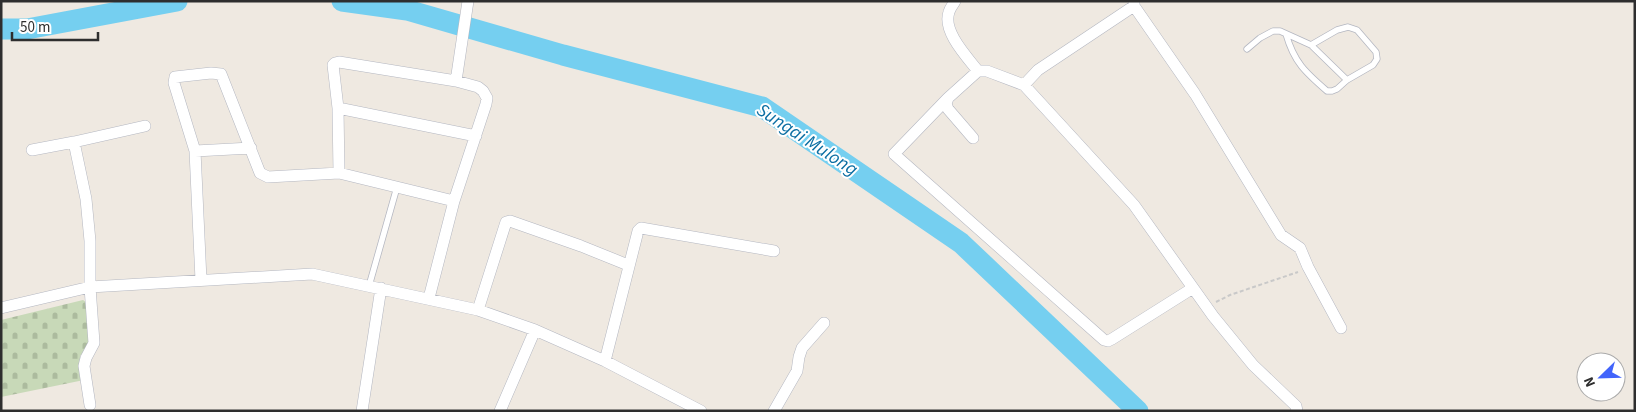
<svg xmlns="http://www.w3.org/2000/svg" width="1636" height="412" font-family="'Source Sans 3',sans-serif">
<style>
.cemetery{fill:url(#cemetery-stones)}
.lines{fill:none;stroke-linecap:round;stroke-linejoin:round}
.river{stroke:#75cff0;stroke-width:21}
.service-casing{stroke:#b4b7c1;stroke-width:7}
.minor-casing{stroke:#b4b7c1;stroke-width:12}
.path{stroke:#c9c9c9;stroke-width:2;stroke-dasharray:4 2.5;stroke-linecap:butt}
.service{stroke:#fff;stroke-width:5.5}
.minor{stroke:#fff;stroke-width:11}
.labels{text-anchor:middle;dominant-baseline:central;stroke-width:4;stroke-linejoin:round;paint-order:stroke}
.water-label{font-size:19px;font-style:italic;fill:#0d6fa3;stroke:#fff}
</style>
<defs>
<pattern id="cemetery-stones" width="16" height="16" patternUnits="userSpaceOnUse" patternTransform="scale(1.25)"><rect width="16" height="16" fill="#c8d9b8"/><path d="M2 7V4a2 2 0 0 1 4 0v3zM10 15v-3a2 2 0 0 1 4 0v3z" fill="#acbb9e"/></pattern>
</defs>
<rect width="100%" height="100%" fill="#efe9e1"/>
<path class="cemetery" d="M83,300L89,304L92,342L80,356L84,380L1,397V320Z"/>
<g class="lines">
<path class="river" d="M342,1L407,10L563,55L762,107L961,243L1138,411
M1,29H27L177,1"/>
<defs>
<path id="service" d="M1286,34C1294,62 1305,72 1327,91H1332L1337,89L1347,80L1373,65L1377,59L1376,52L1357,30L1348,27L1337,30L1311,45
M1247,49L1260,38L1273,31H1280L1311,45L1347,80
M369,286L397,187"/>
<path id="minor" d="M955,1C953,5 950,8 949,12C942,31 967,57 978,71
M1134,1V6L1195,94L1281,235L1300,248L1308,267L1341,328
M1134,6L1038,70L1024,85L1134,205L1213,316L1253,365L1296,406L1297,411
M456,81L468,1
M948,98L894,154L1104,340L1108,341L1112,339L1193,288
M338,108L476,136
M973,138L948,109L946,104L948,98L978,71H987L1024,85
M32,150L74,142
M195,151L251,148
M201,280L195,151L174,83L175,77L211,73L221,74L260,173L268,177L339,173L454,201L486,104L487,98L483,91L478,87L456,81L339,62L335,63L333,65L338,108L339,173
M429,298L454,201
M1,308L90,287L312,274L478,310L535,330L605,361L701,411
M478,310L506,222L510,221L581,246L628,265
M605,361L638,231L641,228L774,251
M90,405L84,366L86,358L94,343L90,287V241L86,199L74,142L145,126
M362,411L381,288
M500,411L535,330
M774,411L797,371L799,357L802,348L824,323"/>
</defs>
<use href="#service" class="service-casing"/>
<use href="#minor" class="minor-casing"/>
<path class="path" d="M1216,302L1230,295L1298,272"/>
<use href="#service" class="service"/>
<use href="#minor" class="minor"/>
</g>
<g class="labels">
<g class="water-label">
<text transform="translate(807 140) rotate(33)">Sungai Mulong</text>
</g>
</g>
<rect width="1636" height="412" fill="none" stroke="#2e2e2e" stroke-width="5"/>
<g transform="translate(1601 377) rotate(247)"><circle r="24" fill="#ffffff" stroke="#ababab"/>
<path d="M0-4L9 19L0 12L-9 19Z" fill="#4264fb"/>
<text y="-8" font-size="14" font-weight="bold" text-anchor="middle" fill="#2e2e2e">N</text>
</g>
<path d="M12 32v8h86v-8" fill="none" stroke="#2e2e2e" stroke-width="2.5"/>
<text x="20" y="32" font-size="15" fill="#2e2e2e" stroke="#ffffff" stroke-width="4" paint-order="stroke">50 m</text>
</svg>
